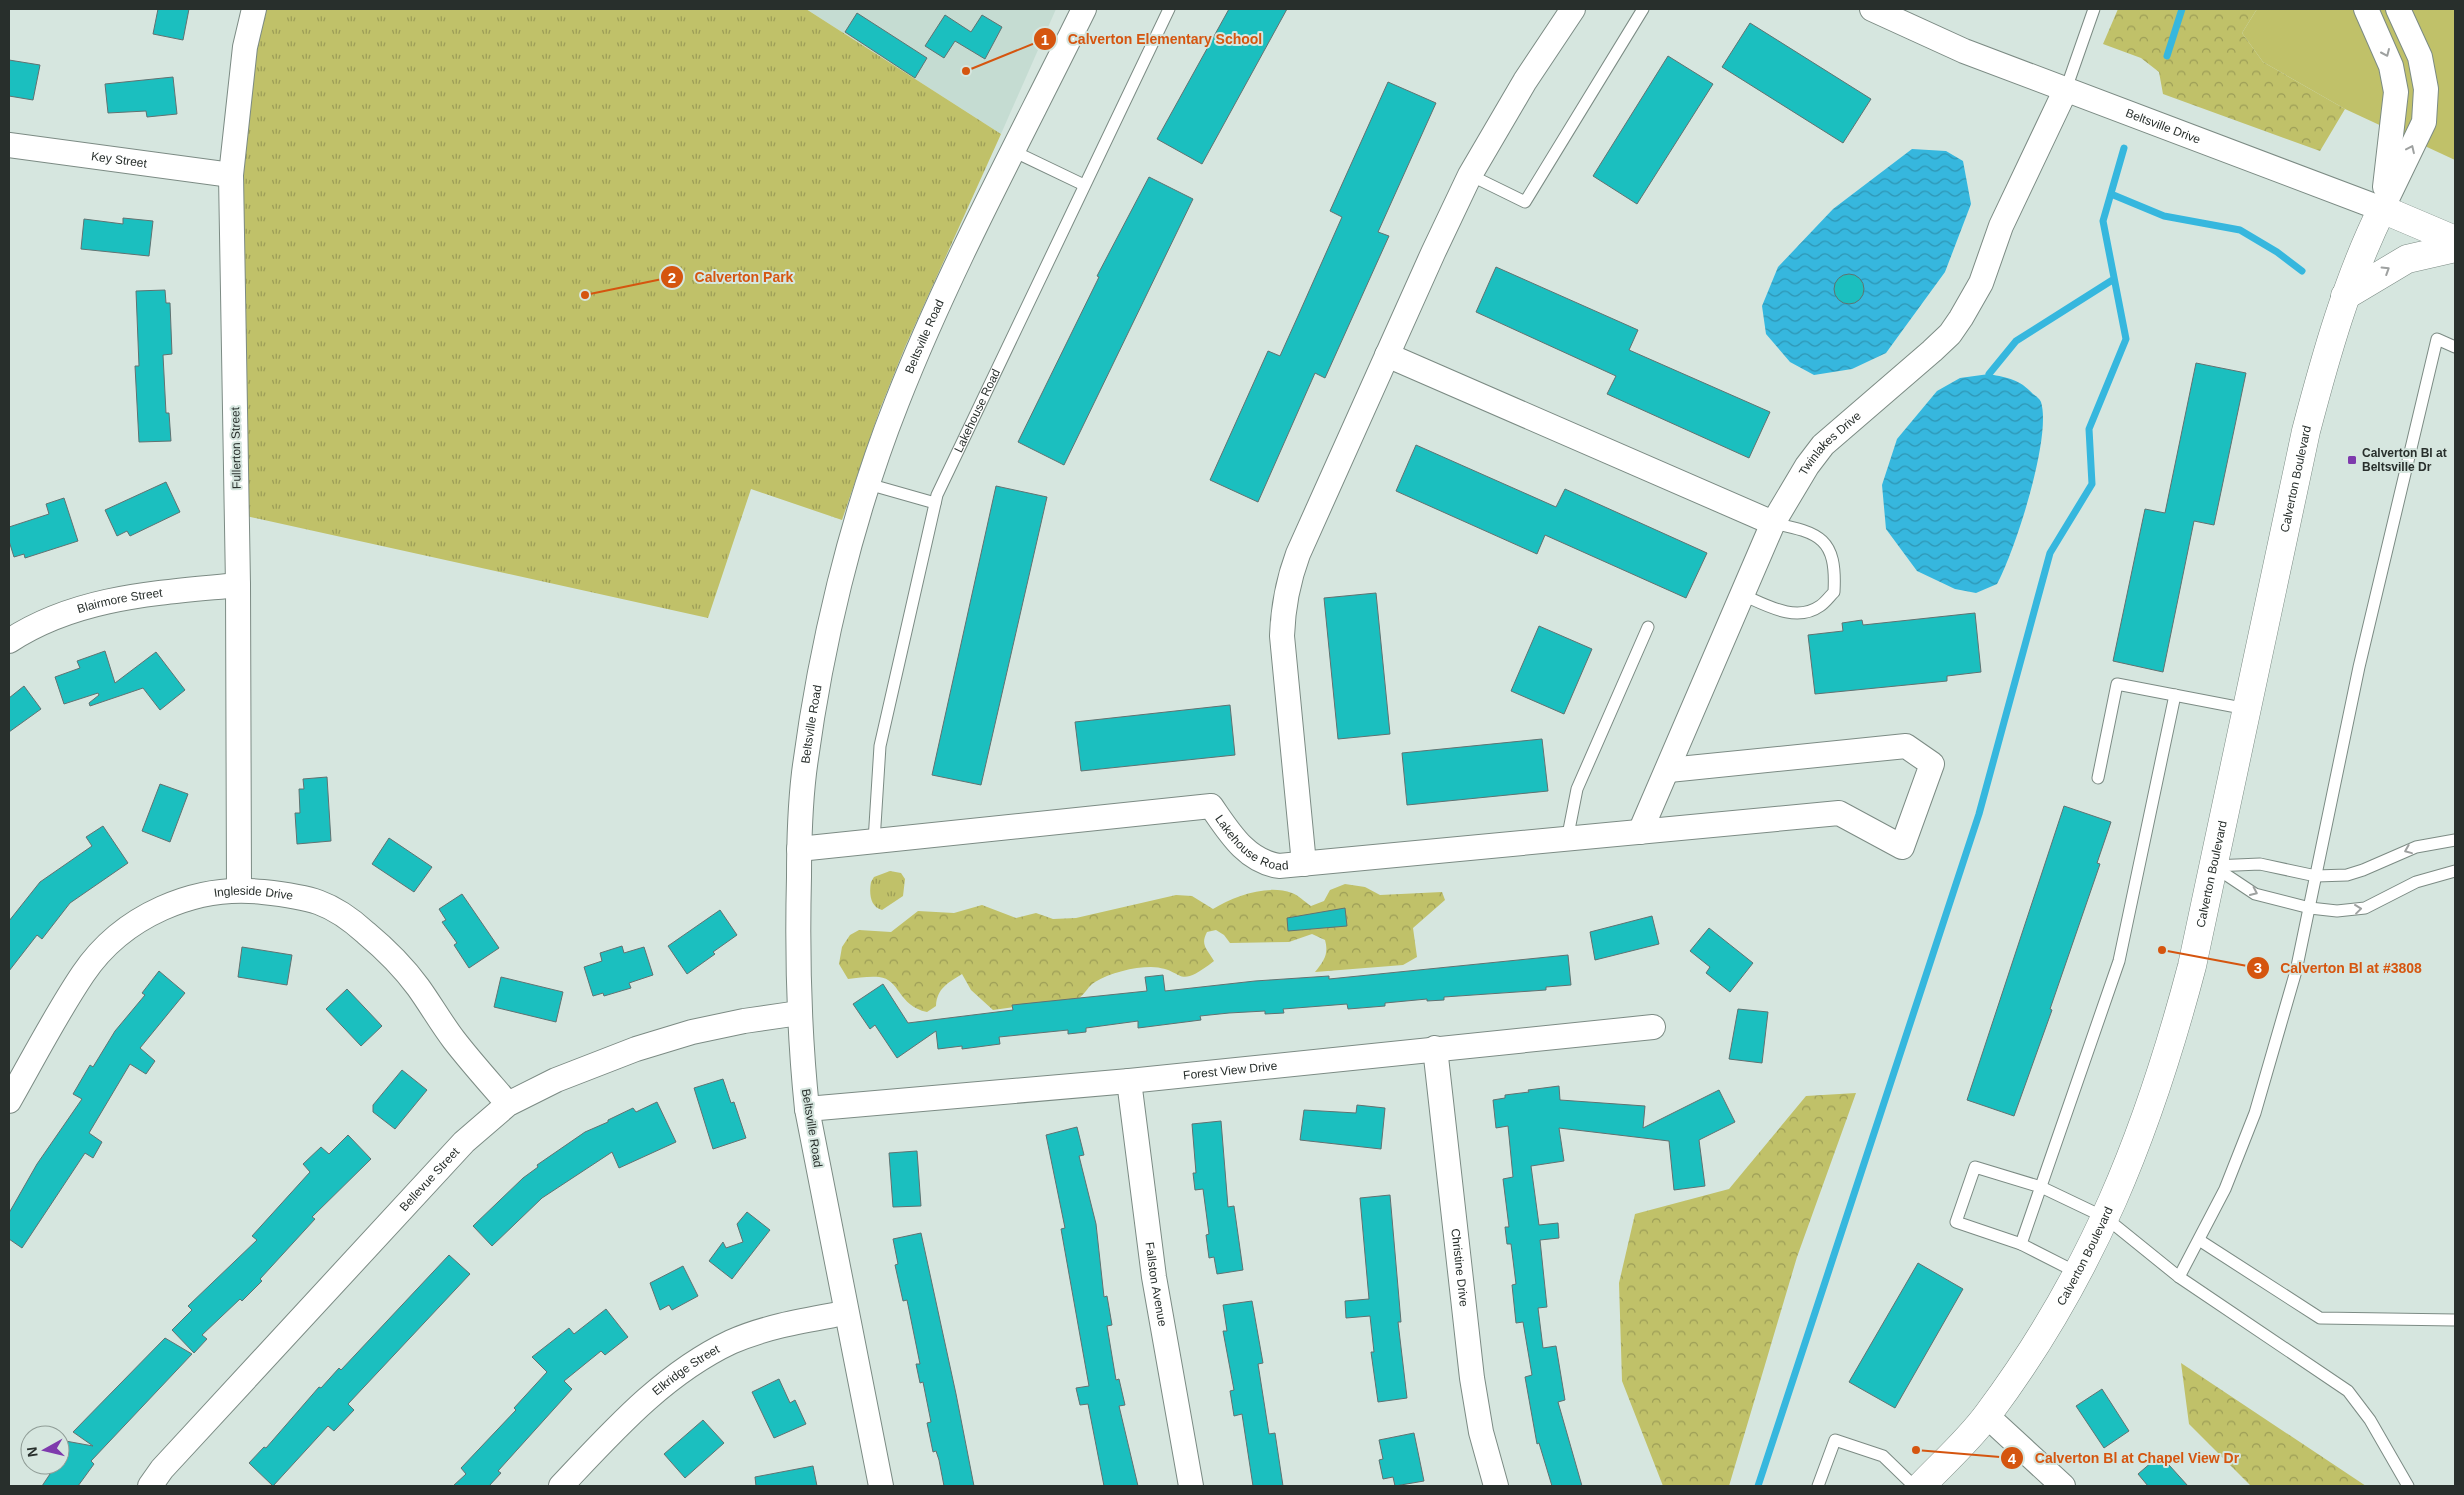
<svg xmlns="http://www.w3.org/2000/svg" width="2464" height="1495" font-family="Arial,sans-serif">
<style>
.built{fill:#c5dcd2}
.green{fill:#c0c169}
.forest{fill:url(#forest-crowns)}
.park{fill:url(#park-tufts)}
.water{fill:url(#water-waves)}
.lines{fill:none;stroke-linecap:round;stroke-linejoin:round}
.stream{stroke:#36b7de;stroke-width:7}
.building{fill:#1bbfbf;stroke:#617271}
.lane-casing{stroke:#7c8b84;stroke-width:13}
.street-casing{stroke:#7c8b84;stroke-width:26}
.secondary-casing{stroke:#7c8b84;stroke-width:29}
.lane{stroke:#fff;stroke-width:11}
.street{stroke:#fff;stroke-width:24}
.secondary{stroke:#fff;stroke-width:28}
.oneway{stroke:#9ea1a0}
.poi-dot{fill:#7e3aad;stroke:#d6e6df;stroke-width:2}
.labels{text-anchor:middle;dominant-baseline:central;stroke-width:4;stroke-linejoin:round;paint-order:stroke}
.street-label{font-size:12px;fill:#282f2c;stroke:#d6e6df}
.poi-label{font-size:12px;font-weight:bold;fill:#282f2c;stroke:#d6e6df;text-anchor:start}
.leader{fill:none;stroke:#d5550f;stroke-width:2}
.callout-dot{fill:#d5550f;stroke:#d6e6df;stroke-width:2}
.mark-label{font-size:15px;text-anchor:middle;font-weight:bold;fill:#fff}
.callout-label{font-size:14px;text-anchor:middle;font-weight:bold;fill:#d5550f;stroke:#d6e6df;stroke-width:4;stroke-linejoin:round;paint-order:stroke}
</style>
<defs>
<pattern id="forest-crowns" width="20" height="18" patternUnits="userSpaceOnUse" patternTransform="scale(1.25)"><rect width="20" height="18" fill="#c0c169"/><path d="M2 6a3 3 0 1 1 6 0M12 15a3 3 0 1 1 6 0" fill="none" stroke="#9c9d57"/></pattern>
<pattern id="park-tufts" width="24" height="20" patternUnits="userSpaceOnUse" patternTransform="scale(1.25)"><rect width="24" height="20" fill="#c0c169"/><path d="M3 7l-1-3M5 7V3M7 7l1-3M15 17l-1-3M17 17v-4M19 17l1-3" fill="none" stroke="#9c9d57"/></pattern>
<pattern id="water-waves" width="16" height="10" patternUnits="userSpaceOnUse" patternTransform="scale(1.25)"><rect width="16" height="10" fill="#36b7de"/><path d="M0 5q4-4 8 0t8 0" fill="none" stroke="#2e95b4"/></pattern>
</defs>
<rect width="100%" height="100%" fill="#d6e6df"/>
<path class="built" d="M806,9H1056L1001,134Z"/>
<path class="green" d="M2257,9H2455V160L2345,109L2263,62L2242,33Z"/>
<path class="forest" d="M2118,9H2257L2242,33L2263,62L2345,109L2320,151L2163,94L2159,72L2141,58L2103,44Z
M1345,884L1365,887L1380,895L1442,892L1445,900L1413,928L1417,957L1403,965L1315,972C1324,961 1329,954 1325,940L1312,934L1289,942L1230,943L1224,935L1216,930L1207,932C1200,945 1207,949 1214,961C1174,992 1186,968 1151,967C1133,967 1110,973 1095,982C1089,985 1085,994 1079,998L993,1010L971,990L962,974C948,983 937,988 936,1006L927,1012C898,1006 900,979 879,977C869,976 858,978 848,979L839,964L842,947L850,935L859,930L891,932L918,911L954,913L982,905L1016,918L1036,913L1053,919L1076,918L1176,895L1192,896L1213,909C1234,896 1267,884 1292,893C1298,895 1305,902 1311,906L1324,901L1330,890Z
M1856,1093L1797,1257L1729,1486H1663L1622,1381L1619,1283L1635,1214L1729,1189L1806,1096Z
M2181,1363L2366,1486H2251L2189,1424Z"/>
<path class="park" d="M262,9H806L1001,134L905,347L880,409L842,520L751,489L708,618L246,516L241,178L243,128Z
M890,871L901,873L905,879L903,896L882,910C870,907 869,893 871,882L874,877Z"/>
<path class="water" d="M1912,149L1946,151L1963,161L1971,204L1945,272L1886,353L1852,369L1814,375L1790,362L1766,334L1762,306L1778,267L1833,209Z
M1989,374C2009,378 2019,379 2033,394C2036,396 2040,399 2041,402C2052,437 2015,551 1997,584L1976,593L1955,589L1917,571L1886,529L1882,485L1897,439L1937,391L1960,378Z"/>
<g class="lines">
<path class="stream" d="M2167,56L2182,9
M2111,194L2164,216L2240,230L2277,252L2302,271
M1989,374L2016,341L2114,279
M1758,1486L1979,814L2050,553L2092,484L2089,429L2126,339L2103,221L2124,148"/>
</g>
<path class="building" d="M158,9H189L183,40L153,34Z
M1229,9H1287L1202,164L1157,139Z
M857,13L927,58L915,78L845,32Z
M945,15L971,32L982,15L1002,27L985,59L955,41L944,58L925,46Z
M1750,23L1871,99L1843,143L1722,67Z
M1668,56L1713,84L1637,204L1593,176Z
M9,60L40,65L33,100L9,96Z
M173,77L177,114L147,117L146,111L108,113L105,84Z
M1388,82L1436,103L1378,232L1389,236L1370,278L1325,378L1315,373L1258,502L1210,480L1268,351L1280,356L1298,316L1342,217L1330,211Z
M1149,177L1193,199L1064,465L1018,442L1099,277L1097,276Z
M123,218L153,221L149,256L81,249L84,219L123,224Z
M1496,267L1638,330L1629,350L1770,412L1749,458L1607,394L1616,376L1476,312Z
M1834 289a15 15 0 1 1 30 0a15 15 0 1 1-30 0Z
M165,290L166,303H170L172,354L163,355L166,413H169L171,441L139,442L135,366H139L136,291Z
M2196,363L2246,373L2214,525L2194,521L2163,672L2113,661L2145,509L2165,513Z
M1416,445L1556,507L1565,489L1707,553L1686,598L1545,535L1537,554L1396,491Z
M166,482L180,512L130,536L127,531L117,536L105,510Z
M996,486L1047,497L981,785L932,775Z
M64,498L78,541L25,558L24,554L14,557L9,541V527L49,514L46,504Z
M1376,593L1390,734L1338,739L1324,598Z
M1975,613L1981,672L1947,676V681L1815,694L1808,635L1843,631L1842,623L1862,620L1863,625Z
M1539,626L1592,649L1564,714L1511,691Z
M105,651L115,683L156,652L185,690L160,710L143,688L90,706L89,703L99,695L98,693L64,704L55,677L80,668L77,661Z
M24,686L41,709L9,732V698Z
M1230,705L1235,755L1081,771L1075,722Z
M1542,739L1548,791L1407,805L1402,753Z
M327,777L331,841L297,844L295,813H300L299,789H304L303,779Z
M160,784L188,794L170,842L142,831Z
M2064,806L2111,822L2097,863L2100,864L2050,1009L2052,1010L2014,1116L1967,1100Z
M103,826L128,863L70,903L42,939L37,935L9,971V921L40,882L92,846L86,837Z
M389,838L432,867L414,892L372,864Z
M462,894L499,948L469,968L454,945L457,943L442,922L446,920L439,909Z
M1345,908L1347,926L1288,931L1287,918Z
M720,910L737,935L713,952L715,954L687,974L668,946Z
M1652,916L1659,944L1595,960L1590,932Z
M1709,928L1753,963L1730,992L1706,973L1710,967L1690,951Z
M622,946L624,953L644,947L653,975L629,983L631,988L604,996L603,993L593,996L584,967L602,961L600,953Z
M242,947L292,955L287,985L238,977Z
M1568,955L1571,985L1546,987V990L1444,997V1000L1427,1001V999L1385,1003V1006L1348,1009L1347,1004L1283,1009L1284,1013L1265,1014V1011L1229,1013L1200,1016L1201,1020L1138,1028V1021L1086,1028V1032L1068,1034V1030L999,1037L1000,1044L962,1049V1046L938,1049L936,1031L897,1058L875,1025L870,1029L853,1004L883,984L908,1023L1013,1010L1012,1005L1147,991L1145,977L1163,975L1165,991L1255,981L1329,976V979Z
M159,971L185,993L140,1048L155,1061L146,1074L130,1064L89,1133L102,1142L93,1158L85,1153L22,1248L9,1239V1213L37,1164L82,1099L73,1094L90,1065L93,1067L115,1031L145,995L142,993Z
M501,977L563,992L556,1022L494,1007Z
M347,989L382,1026L361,1046L326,1009Z
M1738,1009L1768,1012L1762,1063L1729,1059Z
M402,1070L427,1090L395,1129L373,1112V1105Z
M723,1079L731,1103L734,1102L746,1138L713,1149L694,1088Z
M1559,1086L1560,1100L1645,1106L1643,1128L1719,1090L1735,1122L1699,1140L1705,1186L1674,1190L1669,1141L1559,1128L1564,1161L1531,1166L1539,1225L1558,1223L1559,1238L1540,1240L1547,1307L1538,1308L1543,1348L1556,1346L1565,1400L1558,1402L1582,1486H1552L1539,1443L1537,1444L1525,1377L1532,1375L1523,1322L1516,1323L1512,1285L1516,1284L1511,1244H1507L1505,1227H1509L1503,1179L1513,1177L1508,1126L1496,1128L1493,1100L1505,1098V1095L1529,1092L1528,1090Z
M657,1102L676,1142L619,1168L612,1152L542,1198L492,1246L473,1226L523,1178L538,1167L537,1165L585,1132L608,1122V1120L633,1108L636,1112Z
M1357,1105L1385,1108L1381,1149L1300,1140L1304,1110L1356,1113Z
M1221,1121L1228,1207L1234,1206L1243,1270L1217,1274L1214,1257L1209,1258L1206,1235L1209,1234L1203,1189L1195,1190L1193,1173H1196L1192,1124Z
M1077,1127L1084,1155L1079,1156L1096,1224L1104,1297L1107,1296L1112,1325L1107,1326L1116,1380L1119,1379L1125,1405L1119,1406L1138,1486H1104L1088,1404L1080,1405L1076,1388L1089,1386L1061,1229L1065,1228L1046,1135Z
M348,1135L371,1159L312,1217L315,1219L260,1279L262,1281L242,1301L240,1299L202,1335L207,1339L194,1353L172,1330L192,1310L188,1306L257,1240L252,1236L310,1172L303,1164L321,1147L329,1154Z
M917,1151L921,1206L893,1207L889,1153Z
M1390,1195L1401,1322H1398L1407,1398L1378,1402L1371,1352H1374L1370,1316L1346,1318L1345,1301L1369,1299L1360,1198Z
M747,1212L770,1230L732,1279L709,1261L723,1242L726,1248L743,1242L737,1224Z
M921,1233L956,1394L974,1486H944L939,1460L936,1451L933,1452L927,1423L931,1422L923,1382L920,1383L916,1364H920L907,1300L903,1301L895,1265L898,1264L893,1239Z
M449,1255L470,1274L348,1404L354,1410L334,1431L328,1426L273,1486L249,1463L264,1447L266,1448L319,1387L321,1388L339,1368L341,1370Z
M1918,1263L1963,1289L1895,1408L1849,1382Z
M683,1266L698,1296L672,1310L669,1305L660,1310L650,1283Z
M1252,1301L1263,1363L1258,1364L1269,1434L1275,1433L1283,1486H1253L1242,1414L1234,1416L1230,1391L1234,1390L1223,1331H1227L1223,1305Z
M606,1309L628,1337L605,1355L601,1351L564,1381L572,1389L498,1471L501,1473L489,1486H453L466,1474L461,1468L516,1410L514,1408L547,1372L532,1357L569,1328L574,1334Z
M165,1338L192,1354L91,1461L94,1464L78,1486H42L56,1465H60V1440L93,1446L73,1432Z
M779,1379L790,1403L795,1400L806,1424L774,1438L752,1392Z
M2102,1389L2129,1431L2104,1448L2076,1406Z
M703,1420L724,1443L685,1478L664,1454Z
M1414,1433L1424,1481L1395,1486L1393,1477L1383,1479L1379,1460L1383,1459L1379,1440Z
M2160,1455L2188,1486H2148L2138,1474Z
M813,1466L817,1486H756L755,1477Z"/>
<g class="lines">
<defs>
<g id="lane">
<path d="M2066,89L2094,9"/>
<path d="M1013,151L1084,185"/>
<path d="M1470,175L1525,202L1643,9"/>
<path d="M868,484L935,503"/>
<path d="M1743,595C1766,605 1796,623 1820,606C1825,603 1830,596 1834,592C1837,538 1820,533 1773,523"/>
<path d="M2098,778L2117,684L2247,709"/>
<path d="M1567,840L1577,789L1648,627"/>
<path id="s1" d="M874,841L880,746L937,495L1169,9"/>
<path d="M2213,866L2255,894L2310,908L2337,911L2365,908L2416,882L2455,871"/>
<path d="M2213,866L2260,864L2316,876L2347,875L2363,870L2416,847L2455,840"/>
<path d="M2199,1240L2320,1318L2455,1320"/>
<path d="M2021,1244L1956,1222L1975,1167L2041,1187L2106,1218L2179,1277L2348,1391L2370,1420L2408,1486"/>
<path d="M2078,1273L2021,1244L2119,961L2175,695"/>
<path d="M2179,1277L2225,1189L2255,1113L2296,971L2359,667L2437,339L2455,347"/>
<path d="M1818,1486L1835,1440L1883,1456L1914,1486"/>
</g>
<g id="street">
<path id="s2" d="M1872,9L1964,51L2382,209"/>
<path d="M2366,9L2391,66L2396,92L2385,187"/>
<path id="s3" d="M9,145L231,175"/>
<path d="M2382,209L2424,122L2426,89L2420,57L2398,9"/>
<path d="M1387,355L1773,523"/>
<path id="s4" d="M9,641C78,596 158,593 238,585"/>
<path id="s5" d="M1640,832L1773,523L1807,466L1823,445L1932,351L1950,334L1961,318L1981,283L2001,226L2066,89"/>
<path id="s6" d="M799,849L1211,806C1229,832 1246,861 1279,866L1839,813L1902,847L1932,764L1906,746L1669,770"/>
<path d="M1304,864L1282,636C1283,606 1288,581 1298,554L1433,253L1470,175L1525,81L1573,9"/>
<path d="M239,889L238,585L231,175L245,47L254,9"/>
<path id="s7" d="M1435,1048L1472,1378L1481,1432L1496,1486"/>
<path id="s8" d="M1129,1081L1154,1277L1191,1486"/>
<path id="s9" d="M9,1101C33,1059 56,1014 83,974C122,916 195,884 263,892C309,897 331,901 366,933C384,948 404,968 418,987C431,1005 441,1023 454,1040C471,1062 490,1083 508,1104"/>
<path id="s10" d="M807,1109L1129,1081L1653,1027"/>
<path d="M1987,1416L2063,1486"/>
<path id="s11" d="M150,1486L162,1469L464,1142L508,1104L556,1080L636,1049L692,1032L744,1021L799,1013"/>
<path id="s12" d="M561,1486C612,1432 663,1374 731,1342C767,1326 807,1320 845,1313"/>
<path id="s13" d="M881,1486L807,1109C799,1032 797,955 799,877C799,843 800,807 804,773C820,649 851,518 897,402C950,267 1020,139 1084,9"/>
</g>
<g id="secondary">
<path d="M2345,296L2407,259L2455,248"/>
<path id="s14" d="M1921,1486C1943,1463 1969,1440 1988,1414C2092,1275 2148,1133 2192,966L2306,431C2326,355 2347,280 2382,209L2455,240"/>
</g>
</defs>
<use href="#lane" class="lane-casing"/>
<use href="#street" class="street-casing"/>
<use href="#secondary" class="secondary-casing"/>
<use href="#lane" class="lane"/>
<use href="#street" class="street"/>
<use href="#secondary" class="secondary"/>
</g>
<defs><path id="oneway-chevron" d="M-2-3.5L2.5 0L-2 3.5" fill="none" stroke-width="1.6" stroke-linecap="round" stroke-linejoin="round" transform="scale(1.25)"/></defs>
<g class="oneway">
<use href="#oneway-chevron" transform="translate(2386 53) rotate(66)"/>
<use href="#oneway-chevron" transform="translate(2411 149) rotate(-65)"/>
<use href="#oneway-chevron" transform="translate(2386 270) rotate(-32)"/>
<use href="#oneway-chevron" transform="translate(2408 850) rotate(158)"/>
<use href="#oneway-chevron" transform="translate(2254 892) rotate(25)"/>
<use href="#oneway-chevron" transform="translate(2358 909) rotate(-7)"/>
</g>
<rect class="poi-dot" x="2347" y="455" width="10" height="10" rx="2.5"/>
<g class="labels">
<g class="street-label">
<text stroke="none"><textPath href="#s2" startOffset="314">Beltsville Drive</textPath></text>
<text stroke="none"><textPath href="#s3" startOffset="111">Key Street</textPath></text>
<text stroke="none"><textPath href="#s13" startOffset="1175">Beltsville Road</textPath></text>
<text stroke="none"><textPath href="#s1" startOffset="446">Lakehouse Road</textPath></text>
<text stroke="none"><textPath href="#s5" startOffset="435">Twinlakes Drive</textPath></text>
<text transform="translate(236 448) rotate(-91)">Fullerton Street</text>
<text stroke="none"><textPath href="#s14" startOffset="1092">Calverton Boulevard</textPath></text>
<text stroke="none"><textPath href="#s4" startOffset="119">Blairmore Street</textPath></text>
<text stroke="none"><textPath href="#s13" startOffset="770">Beltsville Road</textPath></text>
<text stroke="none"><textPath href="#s6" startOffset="472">Lakehouse Road</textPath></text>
<text stroke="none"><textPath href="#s14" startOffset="688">Calverton Boulevard</textPath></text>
<text stroke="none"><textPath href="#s9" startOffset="345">Ingleside Drive</textPath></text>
<text stroke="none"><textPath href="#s10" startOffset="425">Forest View Drive</textPath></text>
<text transform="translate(812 1128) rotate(81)">Beltsville Road</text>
<text stroke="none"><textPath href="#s11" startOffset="415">Bellevue Street</textPath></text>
<text stroke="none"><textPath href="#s14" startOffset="284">Calverton Boulevard</textPath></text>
<text stroke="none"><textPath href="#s7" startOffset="221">Christine Drive</textPath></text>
<text stroke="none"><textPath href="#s8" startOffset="205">Fallston Avenue</textPath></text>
<text stroke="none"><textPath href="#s12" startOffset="171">Elkridge Street</textPath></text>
</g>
<g class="poi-label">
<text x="2362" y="453">Calverton Bl at<tspan x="2362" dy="14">Beltsville Dr</tspan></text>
</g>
</g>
<path class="leader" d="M966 71L1045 39M585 295L672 277M2162 950L2258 968M1916 1450L2012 1458"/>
<g class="callout-dot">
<circle cx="966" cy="71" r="5"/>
<circle cx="585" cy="295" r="5"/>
<circle cx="2162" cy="950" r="5"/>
<circle cx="1916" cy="1450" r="5"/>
<circle cx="1045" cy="39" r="12"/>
<circle cx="672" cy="277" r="12"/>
<circle cx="2258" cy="968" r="12"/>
<circle cx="2012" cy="1458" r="12"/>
</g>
<g class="mark-label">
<text x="1045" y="45">1</text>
<text x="672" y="283">2</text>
<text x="2258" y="973">3</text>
<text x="2012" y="1464">4</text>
</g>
<g class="callout-label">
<text x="1165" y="44">Calverton Elementary School</text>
<text x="744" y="282">Calverton Park</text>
<text x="2351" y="973">Calverton Bl at #3808</text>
<text x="2137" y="1463">Calverton Bl at Chapel View Dr</text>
</g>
<rect width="2464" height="1495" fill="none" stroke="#282f2c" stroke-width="20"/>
<g transform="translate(45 1450) rotate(262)"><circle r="24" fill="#d6e6df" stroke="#909d97"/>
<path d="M0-4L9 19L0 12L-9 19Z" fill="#7e3aad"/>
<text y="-8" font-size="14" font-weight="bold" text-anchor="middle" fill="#282f2c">N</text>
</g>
</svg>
